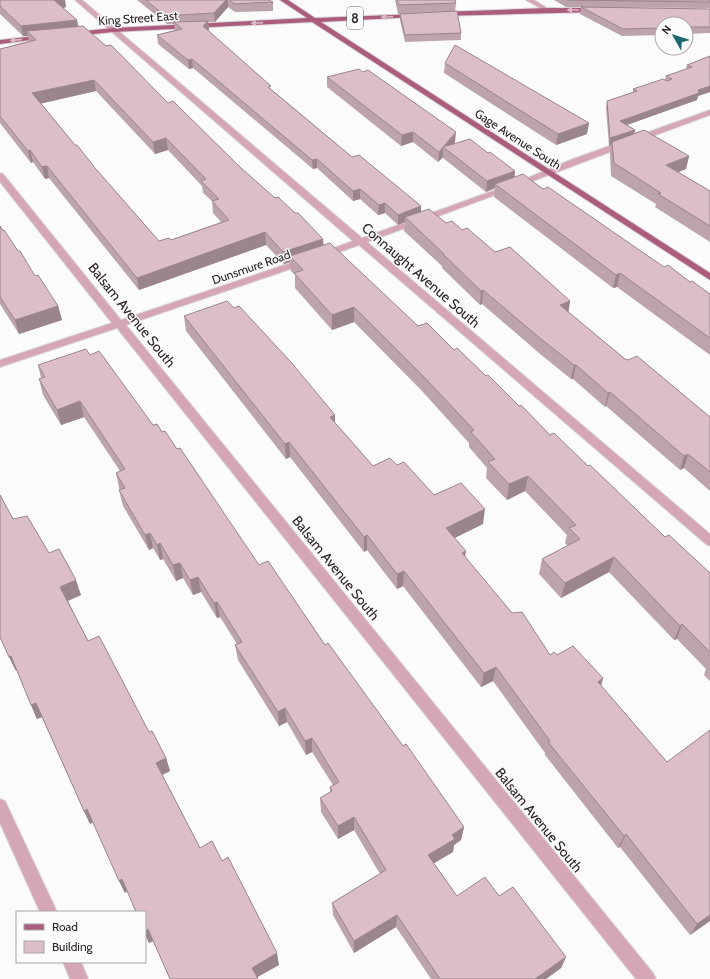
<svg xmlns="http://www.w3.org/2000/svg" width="710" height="979" font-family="Cabin,sans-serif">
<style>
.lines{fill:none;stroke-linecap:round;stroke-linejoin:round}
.minor-casing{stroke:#dad8d9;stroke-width:2}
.major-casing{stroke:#dad8d9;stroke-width:2}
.minor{fill:#d4a6b7;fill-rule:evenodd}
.major{fill:#ac5d7d;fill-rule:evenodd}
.wall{fill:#bda3ac;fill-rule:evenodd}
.shaded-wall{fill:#9a858c}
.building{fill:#dcbec8;stroke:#9a858c;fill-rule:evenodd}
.oneway{fill:#dbbcc9}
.labels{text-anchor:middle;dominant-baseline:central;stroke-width:3;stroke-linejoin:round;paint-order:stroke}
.far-street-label{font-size:12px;fill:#2e2327;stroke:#fbfbfb}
.shield{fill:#fbfbfb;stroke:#6c6467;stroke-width:1}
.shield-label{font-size:13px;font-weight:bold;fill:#2e2327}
.street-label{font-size:14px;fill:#2e2327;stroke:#fbfbfb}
</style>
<rect width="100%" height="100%" fill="#fbfbfb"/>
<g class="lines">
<defs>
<path id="minor" d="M75,0H82L362,238L523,180L573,159L710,110V115C595,157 482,201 367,242L710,534V546L706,544L359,245L326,257H320V253L353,241Z
M526,0H534L550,10L545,11Z
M0,173L3,174L121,320L302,259H308V263L126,325L653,973L656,979H636L117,328L0,367V360L112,323L0,182Z
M0,799L5,801L57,912H40L0,823Z
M63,962H81L88,979H70Z"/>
<path id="major" d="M280,0H288L315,18L417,14L418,15L415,17L321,22L710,273V280L312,22L113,32L76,36L72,34L76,32L113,28L307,18Z
M547,8H597L600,10L597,12L441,16L438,14L441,12Z
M44,35L48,37L46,38L0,44V40Z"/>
</defs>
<use href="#minor" class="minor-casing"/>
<use href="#major" class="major-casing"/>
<use href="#minor" class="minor"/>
<use href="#major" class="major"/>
</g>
<path class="wall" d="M0,0H65L66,7L63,8L77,20L78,26L168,103L241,168L323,245L418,326L454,350L486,376L550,435L588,466L665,537L710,573V681L704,675L706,669L677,639L674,640L609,572L561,598L539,574L542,559L568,546L565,543L567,535L525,491L507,500L486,478L487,468L469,447V443L422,391L354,322L332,330L295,288V275L291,271L290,262L284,264L266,245L139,290L49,178L45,179L33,162L31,163L0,123V49L29,41L28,36H23L0,14ZM96,91L155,154L168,150L202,186L203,193L212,201L213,213L221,222L171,240L159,241L75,145L41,103Z
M137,0H269L273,2V11L235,12L228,7L215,22H208L209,29L208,30L271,89L352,157L421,212L462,230L495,252L570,301L568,312L625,359L710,417V491L684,468L680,470L606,406L605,407L573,379H571L539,353L482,304L480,305L442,268V266L404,231L405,222L398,225L385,213L378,215L360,199L353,201L317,168L313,169L193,68L189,69L158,44L157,35L175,30L174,24H167Z
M395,0H455L456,3L455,11L398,14Z
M554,0H710V8L566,7Z
M581,7L710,9V33L686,34V24H662V35L622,36L580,14Z
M400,14L461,33V40L405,42L400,20Z
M710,56V92L698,96L697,100L627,125L635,130L634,134L689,156L686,169L678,172L710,191V242L655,207L656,204L611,176L610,154L611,145L609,146L606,108L607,101L633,93V89L665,80L666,76L686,69L687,65Z
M445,63L587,134L556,145L444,73Z
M327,77L455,142L453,144L488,153L515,171L514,177L543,189L664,267L710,294V355L617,287L613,288L494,197L495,188L486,192L443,158V157L438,162L413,142L401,146L327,87Z
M0,226L35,276L58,306L62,320L19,334L0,304Z
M184,316L335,423L373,466L397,465L434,495L483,524L455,538L465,557L512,613L550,655H557L603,678L601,686L667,762L710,921L690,935L620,847L618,848L545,755V753L493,681L481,687L403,586L397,589L367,550L364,552L290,457L286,459L186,331Z
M90,355L153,425L162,432L177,449L259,565L325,645L403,746L464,827L461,840L454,845L453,852L434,863L457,896H499L566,957L561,968L546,979H431L396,927L354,953L333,915L332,903L380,874L354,830L338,839L321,812L320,798L330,793V787L333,785L312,752L306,755L287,722L279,726L238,660L235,645L237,644L220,617L217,618L201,592L193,595L183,578L176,581L163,559L160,560L153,548L149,550L123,506L119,490H120L119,488L116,473L120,471L84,417L61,425L43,395L39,379L41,378L38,365Z
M0,495L13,519L49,553L81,595L68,601L88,641L149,732L166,758L170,771L162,775L200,848L279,965L257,977L258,979H170L153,941L149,943L145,934V912L127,891L125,893L93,822L90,824L42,717L37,719L17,671H16L0,638Z"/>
<path class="shaded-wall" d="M53,0H65L66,7L55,10Z
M226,0H228V7L215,22L214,13Z
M77,20L79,30L27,31L28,36H23L21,26Z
M208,21L209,29L204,35L203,26Z
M192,59L193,68L189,69L188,60Z
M94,80L96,91L35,105L32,93Z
M710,86V92L698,96L697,100L618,128L620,121Z
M589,123L587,134L556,145L558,134Z
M635,130L633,137L612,142L611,145L609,146L610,138Z
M413,132V142L401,146L402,135Z
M456,132L455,142L448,151L443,147V157L438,162L439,152Z
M166,138L168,150L155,154L153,142Z
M30,150L33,162L31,163L28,151Z
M689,156L686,169L663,178L666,165Z
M317,159V168L313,169L312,160Z
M47,166L49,178L45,179L42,167Z
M515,171L514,181L495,184V188L486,192L487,181Z
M360,189V199L353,201V191Z
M385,203V213L378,215L379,205Z
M421,206V216L405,217V222L398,225V215Z
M265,232L266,245L139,290L137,278Z
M323,239L324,251L290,256V262L284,264L283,252Z
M620,273L617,287L613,288L616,275Z
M483,290L482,304L480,305L481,291Z
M570,301L568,315L560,305Z
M58,306L62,320L19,334L15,320Z
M354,307V322L332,330V315Z
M574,365H576L573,379H571Z
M610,392L606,406L605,407L608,393Z
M80,401L84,417L61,425L57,410Z
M335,415V430L330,417Z
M289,442L290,457L286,459L285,444Z
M688,454L684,468L680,470L684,456Z
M528,476L525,491L507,500L509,484Z
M485,509L483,524L444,543L446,528Z
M150,533L153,548L149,550L145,535Z
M367,535V550L364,552V537Z
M160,543L163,559L160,560L157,545Z
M466,551L464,566L462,553Z
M614,557L609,572L561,598L565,583Z
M180,563L183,578L176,581L173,565Z
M404,571L403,586L397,589V574Z
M198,577L201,592L193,595L190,580Z
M76,580L81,595L65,602L60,587Z
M217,602L220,617L217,618L214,603Z
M682,624L677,639L674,640L680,626Z
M11,656L17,671H16L9,657Z
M496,667L493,681L481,687L484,673Z
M603,678L599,692L598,682Z
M36,703L42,717L37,719L31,705Z
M285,708L287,722L279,726L278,712Z
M312,738V752L306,755L305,741Z
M166,758L170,771L160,776L156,763Z
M87,809L93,822L90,824L84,811Z
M354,817V830L338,839V826Z
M464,827L461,840L454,845L453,852L426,868L428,855L452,835Z
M626,834L620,847L618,848L624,836Z
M122,879L127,891L125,893L119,881Z
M397,915L396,927L354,953V941Z
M710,915V921L690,935L697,924Z
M148,929L153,941L149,943L145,934V931Z
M277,953L279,965L254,979L252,968Z
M566,957L561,968L546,979H535Z"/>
<path class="building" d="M0,0H54L77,20L21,26L0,6Z
M146,0H226L214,13L165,16Z
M230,0H269L273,2L234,4Z
M397,0H455L456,3L399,5Z
M567,0H710V2Z
M581,7L710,9V27H686V24H662V28L623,29Z
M457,11L461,33L405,35L400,14Z
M208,21L203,26L271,86L268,87L352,157L359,155L421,206L398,215L385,203L379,205L360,189L353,191L317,159L312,160L192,59L188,60L157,35L182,29L174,22Z
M83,26L106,46L111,45L168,103L173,101L241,168L275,198L278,197L295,213H298L323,239L283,252L265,232L137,278L47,166L42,167L30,150L28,151L0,116V49L36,40L27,31ZM94,80L153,142L166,138L206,179L201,181L219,199L212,201L229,220L171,240L169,238L159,241L95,168L77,145H75L32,93Z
M455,45L589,123L558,134L445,63Z
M710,56V86L698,90L699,93L620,121L635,130L610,138L607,101L637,91L633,89L663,79L667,81L672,79L666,76L692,67L687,65Z
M359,69L363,72L368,70L456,132L439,152L413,132L402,135L327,77Z
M644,130L689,156L666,165L710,191V226L658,194L661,193L614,163L612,142Z
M470,139L488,153L490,152L515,171L487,181L443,147Z
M523,174L543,189L548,187L664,267L668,265L690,282L692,281L710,294V338L620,273L616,275L495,184Z
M429,209L446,223L452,221L462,230L467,228L495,252L510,247L570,301L560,305L625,359L628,360L637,356L710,417V472L688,454L684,456L610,392L608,393L576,365H574L541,339L483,290L481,291L443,254H444L405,217Z
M0,226L3,231L4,230L18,251H20L35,276L38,275L58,306L15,320L0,297Z
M330,243L418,326L427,323L454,350L457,348L486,376L488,375L519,406L521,405L550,435L554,433L588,466L590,465L665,537L669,535L710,573V652L682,624L680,626L614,557L565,583L542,559L580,539L569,528L576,525L528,476L509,484L488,462L495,459L471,432L474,430L423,376L354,307L332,315L294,273L303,270L290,256Z
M227,301L234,308L239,306L290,361L335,415L330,417L373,466L390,458L397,465L404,462L434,495L461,483L485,509L446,528L466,551L462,553L512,613L522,612L550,655L554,652L557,655L573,646L603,678L598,682L667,762L710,730V915L697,924L626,834L624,836L548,742L550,741L496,667L484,673L404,571L397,574L367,535L364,537L289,442L285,444L184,316Z
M86,349L90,355L99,351L153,425L157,424L162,432L165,431L177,449L180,448L259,565L268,561L325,645L328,643L403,746L406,744L464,827L452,835L455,839L428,855L457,896L485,877L499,896L513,887L566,957L535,979H440L397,915L354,941L332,903L386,870L354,817L338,826L320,798L332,791L330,787L339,782L312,738L305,741L285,708L278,712L235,645L242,642L217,602L214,603L198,577L190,580L180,563L173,565L160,543L157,545L150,533L145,535L119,490L125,488L116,473L125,469L80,401L57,410L39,379L45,377L38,365Z
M0,495L13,519L27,516L49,553L59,549L76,580L60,587L88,641L99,636L149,732L152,731L166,758L156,763L200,848L212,841L222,861L228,857L277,953L252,968L258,979H170L148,929L145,931V912H136L122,879L119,881L87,809L84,811L36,703L31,705L11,656L9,657L0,637Z"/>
<defs><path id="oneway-solid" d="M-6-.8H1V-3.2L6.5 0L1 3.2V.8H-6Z"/></defs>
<g class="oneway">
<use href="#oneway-solid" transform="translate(573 10) rotate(-180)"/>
<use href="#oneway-solid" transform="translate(387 17) rotate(178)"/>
<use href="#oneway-solid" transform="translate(257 23) rotate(177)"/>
<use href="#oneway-solid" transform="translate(16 40) rotate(174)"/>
</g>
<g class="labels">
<g class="far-street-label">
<text transform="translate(138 18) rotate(-4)">King Street East</text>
<text transform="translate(518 139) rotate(33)">Gage Avenue South</text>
<text transform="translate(251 267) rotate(-19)">Dunsmure Road</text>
</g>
<rect class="shield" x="347" y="7" width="16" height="22" rx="3"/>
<g class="shield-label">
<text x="355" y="18">8</text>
</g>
<g class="street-label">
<text transform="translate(421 275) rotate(41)">Connaught Avenue South</text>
<text transform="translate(132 315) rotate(51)">Balsam Avenue South</text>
<text transform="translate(336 568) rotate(51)">Balsam Avenue South</text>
<text transform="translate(539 820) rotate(51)">Balsam Avenue South</text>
</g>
</g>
<rect x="16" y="911" width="130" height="52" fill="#fbfbfb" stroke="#a9a5a6"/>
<rect x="24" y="924" width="20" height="6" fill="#ac5d7d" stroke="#a9a5a6"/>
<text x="52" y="931" font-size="12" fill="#2e2327">Road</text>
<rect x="24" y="941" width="20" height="12" fill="#dcbec8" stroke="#a9a5a6"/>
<text x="52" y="951" font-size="12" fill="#2e2327">Building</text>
<g transform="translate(674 36) rotate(309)"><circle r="19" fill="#fbfbfb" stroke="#a9a5a6"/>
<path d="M0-3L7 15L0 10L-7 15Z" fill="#1d6870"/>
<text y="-6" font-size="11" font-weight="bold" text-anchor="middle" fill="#2e2327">N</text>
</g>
</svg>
